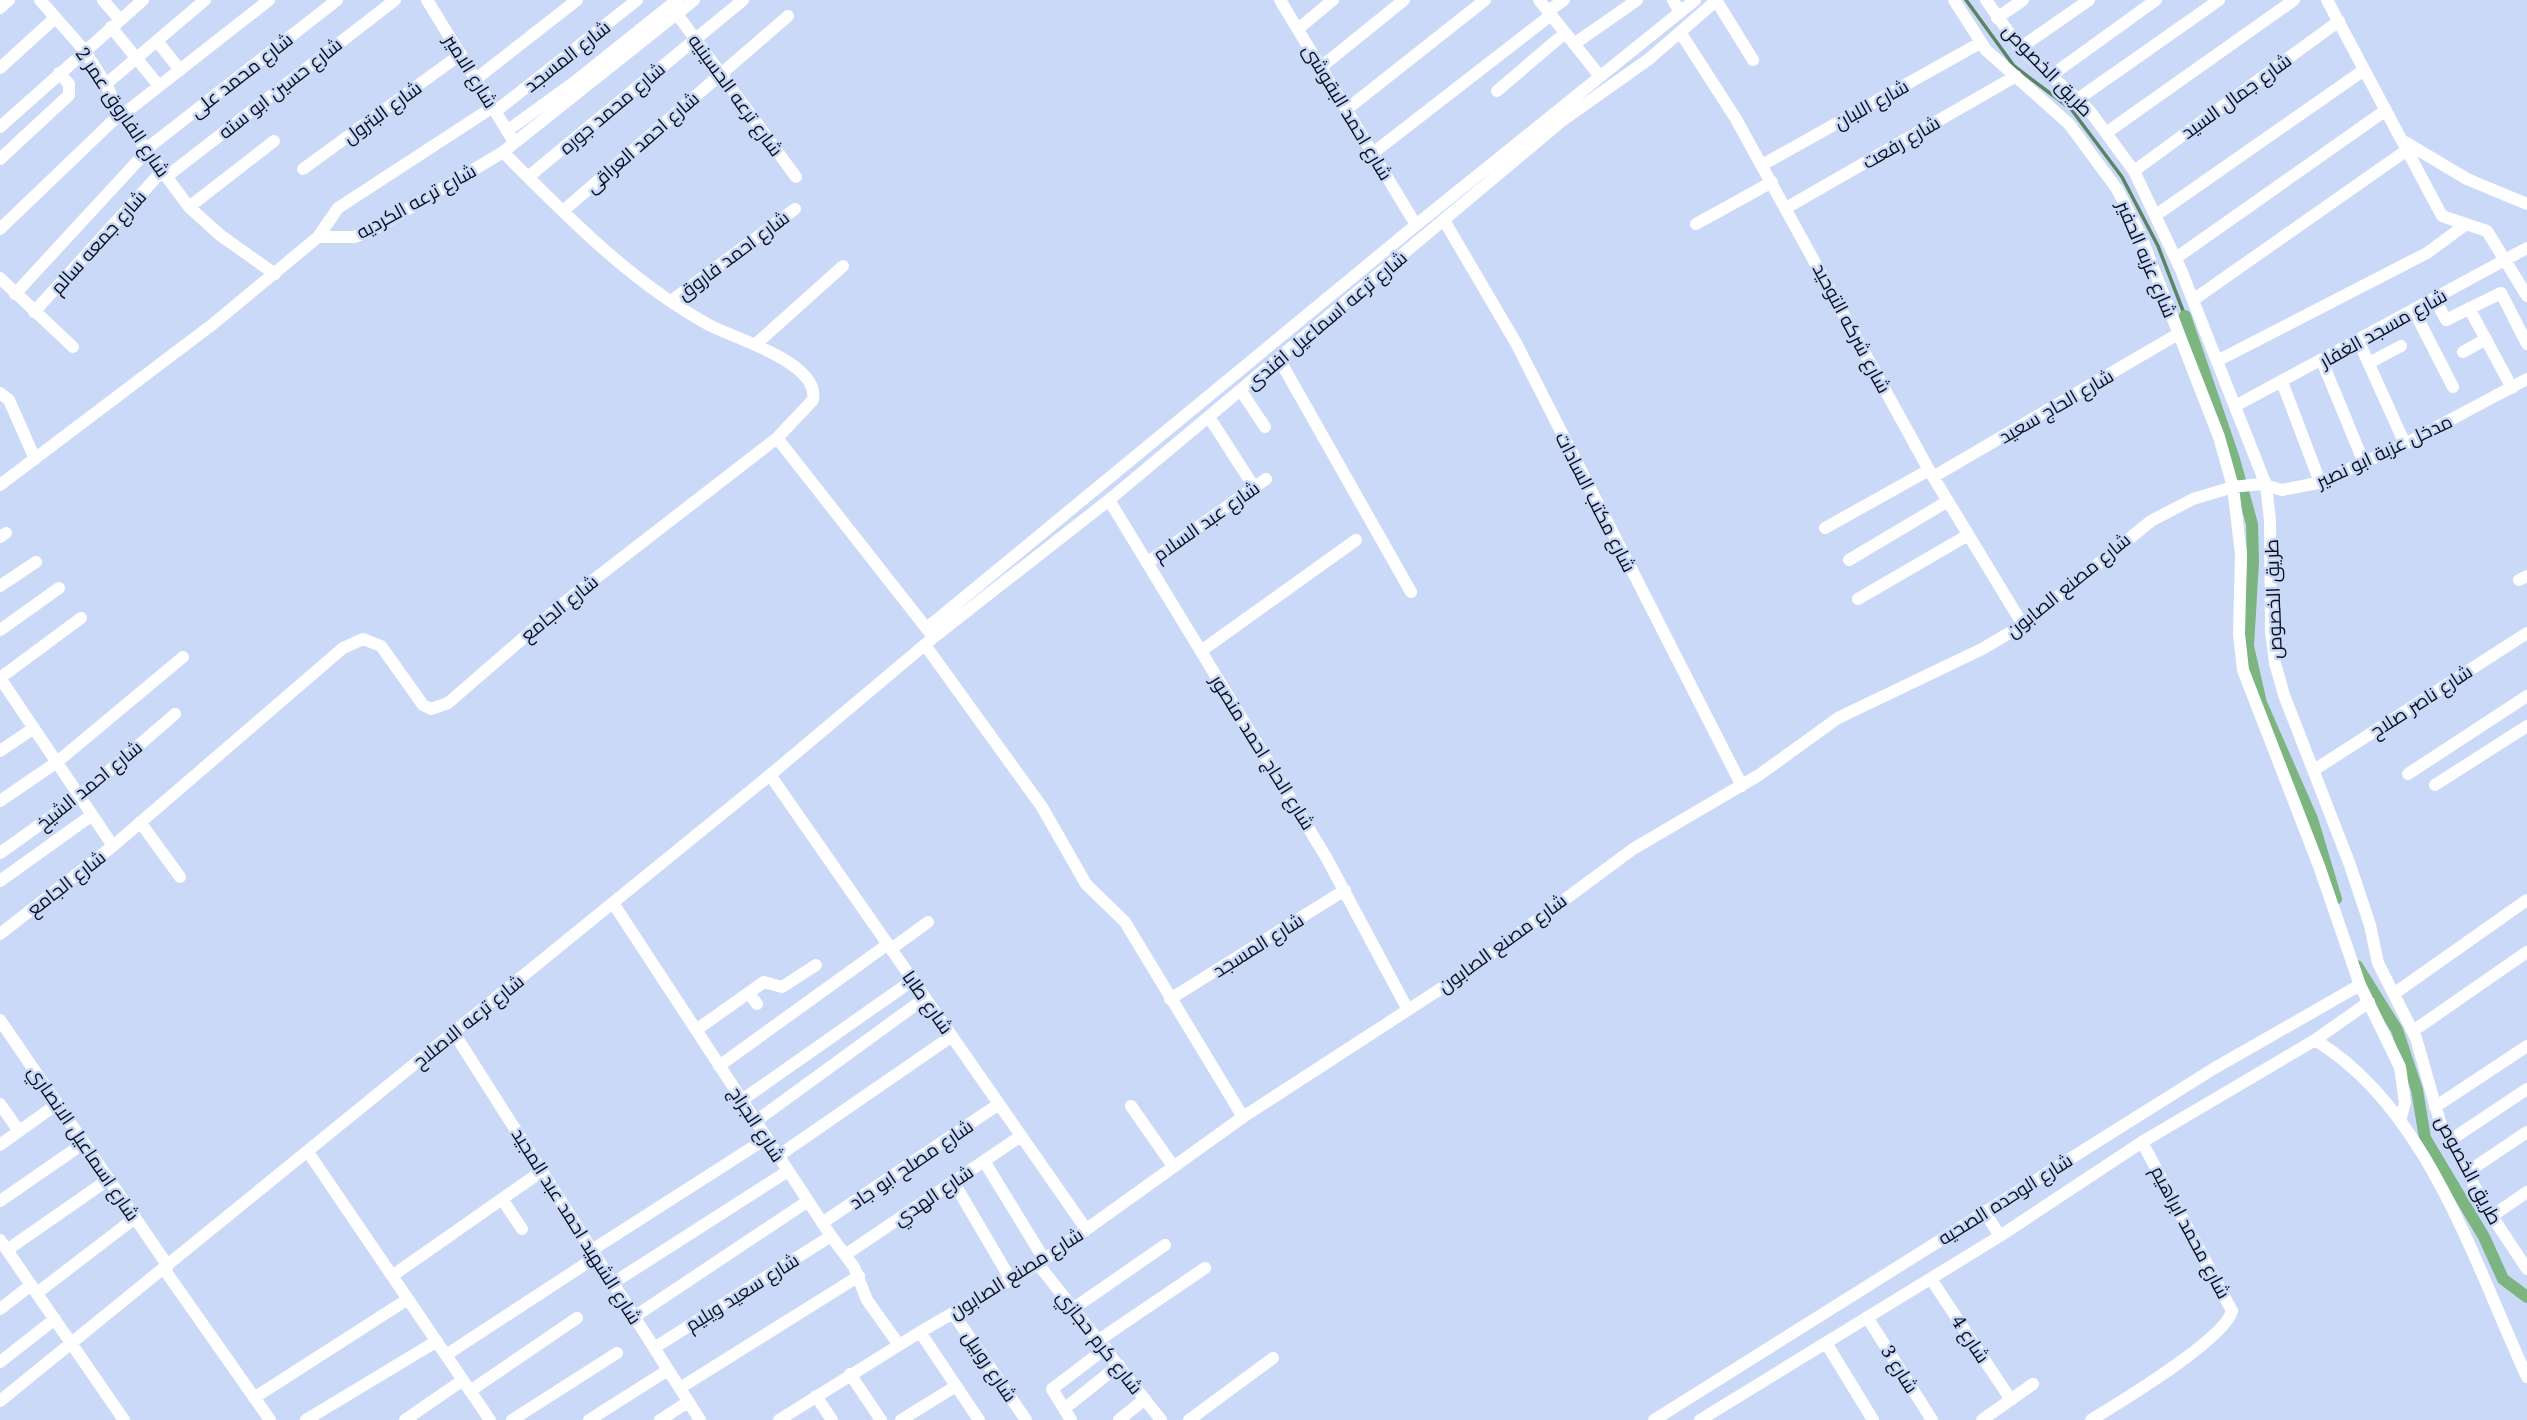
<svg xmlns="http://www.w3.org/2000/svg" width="2527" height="1420" font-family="'Noto Serif',Cairo,serif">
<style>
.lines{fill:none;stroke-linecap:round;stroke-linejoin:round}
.stream{stroke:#5a8462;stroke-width:3.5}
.canal{stroke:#7cb580;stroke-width:12}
.minor{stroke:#fff;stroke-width:12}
.labels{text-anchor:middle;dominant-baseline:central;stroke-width:5;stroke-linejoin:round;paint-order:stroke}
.street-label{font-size:19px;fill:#0a101d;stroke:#cbd9f8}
</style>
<rect width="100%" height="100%" fill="#cbd9f8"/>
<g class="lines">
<path class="stream" d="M1966,0L2014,66L2071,109L2122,177L2158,246L2185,316"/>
<path class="canal" d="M2185,316L2234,459L2252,524L2253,562L2248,646L2261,703L2312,819L2336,899
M2357,966L2397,1030L2417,1090L2425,1138L2484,1237L2503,1279L2527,1297"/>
<path class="minor" d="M40,0L84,50L106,84L120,114L189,207L220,235L275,274
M103,0L120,20
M427,0L511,137
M1280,0L1416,225
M1539,0L1599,75
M1673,0L1680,12
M1716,0L1753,60
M1954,0L1986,50L2069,124L2117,189L2140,234L2219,437L2233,487L2241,554L2239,634L2243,670L2319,866L2360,985L2400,1067L2405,1103L2400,1121
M1986,0L2020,48L2089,110L2134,171L2181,270L2266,485L2270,520L2271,632L2275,663L2284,695L2350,865L2370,925L2378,963L2416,1038L2440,1122L2484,1204L2527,1269
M2327,0L2442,216L2487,231L2527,296
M0,8L9,0
M1548,11L1564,0
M677,14L796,177
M1997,18L2023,0
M111,27L159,86
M1298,29L1333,0
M1680,32L1736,119L1929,470L2023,625
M157,41L180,70
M1574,44L1637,0
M2020,48L2089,0
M1321,67L1404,0
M0,68L55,18
M2052,75L2156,0
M476,79L577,0
M106,84L205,0
M1497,91L1565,33
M2078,99L2219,0
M1347,109L1485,0
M496,111L637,0
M121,116L269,0
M0,127L143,0
M507,131L577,80L677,0
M2106,133L2294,0
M2405,142L2467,179L2527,204
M145,150L337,0
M1373,153L1551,15
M0,159L69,95V84L59,73
M1762,165L1980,43
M303,169L461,54
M2134,171L2339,21
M166,177L395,0
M528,177L743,0
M189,207L274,141
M1786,208L2016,76
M563,211L788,16
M2156,215L2364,70
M1445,222L1516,343L1742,786
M1696,224L1772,182
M0,229L120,114
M318,237L338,208L493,107
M2176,258L2386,110
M0,278L73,347
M15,294L146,152
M2435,299L2446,320L2501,293L2527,344
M2193,300L2407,150
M671,301L795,209
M2469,308L2512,388
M2414,311L2453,387
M34,312L162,171
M2359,342L2405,444
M756,344L843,266
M2463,352L2486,339
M1279,359L1411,592
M2217,361L2427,253L2465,225
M2322,361L2364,463
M2369,363L2401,346
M2282,382L2320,482
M1241,391L1265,427
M0,393L9,400L35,459
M2237,405L2527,248
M1209,417L1254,487
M777,438L931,634
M1933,477L2178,334
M0,485L213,324L318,237H354L371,231L503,152L694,0
M1109,500L1326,857L1408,1010
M1825,528L1929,470
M0,537L6,533
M1849,560L1948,501
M1147,563L1266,479
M2519,580L2527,576
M0,586L36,562
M1858,599L1968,535
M81,618L0,678L113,846
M927,628L1416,225L1695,0
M0,630L59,588
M925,645L1042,807L1086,884L1125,922L1243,1117
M1201,651L1356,540
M0,751L34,728
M2314,770L2527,633
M2408,774L2527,696
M770,775L1086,1229
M2435,785L2527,726
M0,801L57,762L183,657
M140,822L180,877
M0,853L80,796L175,714
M0,881L92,815
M613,903L831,1236L854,1267L867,1300L899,1345
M0,934L113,846L343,648L363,639L381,646L423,705L431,709L448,703L565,602L777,438L813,400C820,363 737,339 711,326C631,283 566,215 503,152
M891,949L928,922
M749,993L757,1004
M2395,993L2527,900
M1170,999L1345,890
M0,1020L168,1266
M696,1030L764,982L782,987L816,965
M2413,1031L2527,952
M454,1033L700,1420
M2315,1040C2428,1108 2474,1263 2527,1377
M719,1066L888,944
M742,1100L913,980
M0,1104L19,1131
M1131,1106L1173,1166
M2435,1107L2527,1046
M756,1121L925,998
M2449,1141L2527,1089
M0,1145L57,1104
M308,1152L490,1420
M778,1156L952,1036
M984,1161L1044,1259
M2466,1173L2527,1132
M953,1181L1011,1280
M502,1199L522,1229
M0,1201L84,1143
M1984,1211L2000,1236
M2492,1216L2527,1192
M822,1223L999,1104
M0,1240L124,1420
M7,1250L109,1179
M592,1250L767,1138
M845,1255L1021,1136
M1038,1264L1161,1420
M164,1269L270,1420
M392,1276L542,1171
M1931,1279L2011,1400
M613,1283L788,1171
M37,1293L135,1218
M1074,1308L1165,1245
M0,1309L31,1285
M953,1313L1026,1420
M634,1317L808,1201
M1867,1317L1932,1420
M920,1332L979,1420
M1099,1340L1205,1268
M1826,1343L1873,1420
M654,1348L831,1236
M446,1355L596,1257
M0,1362L55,1319
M850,1374L881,1420
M680,1388L859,1276
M470,1391L577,1318
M816,1396L832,1420
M254,1398L408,1299
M0,1401L770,775L934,637L1109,500L1563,120L1649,59L1717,0
M1064,1409L1119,1365
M306,1420L437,1341
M405,1420L463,1380
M512,1420L617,1353
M589,1420L668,1370
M660,1420L688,1402
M779,1420L920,1332L1038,1264L1243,1117L1471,969L1633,849L1759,775L1838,718L1982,649L2023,625L2151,521L2193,499L2233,487L2260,484L2282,490L2318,483L2405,444L2527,379
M901,1420L956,1386
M1071,1420L1052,1389L1106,1348
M1119,1420L1145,1399
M1189,1420L1273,1358
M1654,1420L2213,1069L2360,985
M1700,1420L2000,1236L2142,1142L2315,1040L2369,1002
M1982,1420L2033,1384
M2091,1420C2120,1402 2224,1340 2232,1311L2142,1142"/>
</g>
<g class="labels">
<g class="street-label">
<text transform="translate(567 56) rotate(-38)">شارع المسجد</text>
<text transform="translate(2048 70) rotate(46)">طريق الخصوص</text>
<text transform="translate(471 71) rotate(58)">شارع الامير</text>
<text transform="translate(241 75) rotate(-38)">شارع محمد على</text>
<text transform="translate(280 88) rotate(-38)">شارع حسين ابو سته</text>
<text transform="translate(736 95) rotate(54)">شارع ترعه الحسينيه</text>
<text transform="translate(2236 96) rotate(-36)">شارع جمال السيد</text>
<text transform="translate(1871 104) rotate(-29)">شارع اللبان</text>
<text transform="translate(612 108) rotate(-40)">شارع محمد جوره</text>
<text transform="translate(123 112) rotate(56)">شارع الفاروق عمر 2</text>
<text transform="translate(382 112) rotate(-36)">شارع البترول</text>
<text transform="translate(1348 112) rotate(59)">شارع احمد البقوشى</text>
<text transform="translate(642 142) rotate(-41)">شارع احمد العراقى</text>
<text transform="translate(1901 142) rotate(-30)">شارع رفعت</text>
<text transform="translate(416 201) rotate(-29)">شارع ترعه الكرديه</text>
<text transform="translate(98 242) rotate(-48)">شارع جمعه سالم</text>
<text transform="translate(733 255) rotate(-37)">شارع احمد فاروق</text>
<text transform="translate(2147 259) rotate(67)">شارع عزبه الحفير</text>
<text transform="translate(1326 320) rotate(-40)">شارع ترعه اسماعيل افندى</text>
<text transform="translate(1852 328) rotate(62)">شارع شركه التوحيد</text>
<text transform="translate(2383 328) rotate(-29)">شارع مسجد الغفار</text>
<text transform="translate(2056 406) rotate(-30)">شارع الحاج سعيد</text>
<text transform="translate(2384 451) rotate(-25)">مدخل عزبة ابو نصير</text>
<text transform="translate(1596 502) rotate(63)">شارع مكتب السادات</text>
<text transform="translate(1206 521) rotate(-35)">شارع عبد السلام</text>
<text transform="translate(2068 585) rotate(-39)">شارع مصنع الصابون</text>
<text transform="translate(2273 599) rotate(-92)">طريق الخصوص</text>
<text transform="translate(559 608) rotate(-39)">شارع الجامع</text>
<text transform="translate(2421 701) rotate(-33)">شارع ناصر صلاح</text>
<text transform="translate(1263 752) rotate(58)">شارع الحاج احمد منصور</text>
<text transform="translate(89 785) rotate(-39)">شارع احمد الشيخ</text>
<text transform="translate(66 883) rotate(-38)">شارع الجامع</text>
<text transform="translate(1502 943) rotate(-36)">شارع مصنع الصابون</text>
<text transform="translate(1258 945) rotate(-32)">شارع المسجد</text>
<text transform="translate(928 1002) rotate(55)">شارع طابا</text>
<text transform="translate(468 1021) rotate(-39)">شارع ترعه الاصلاح</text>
<text transform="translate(757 1124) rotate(57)">شارع الجراج</text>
<text transform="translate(84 1143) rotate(56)">شارع اسماعيل الانصاري</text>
<text transform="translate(911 1164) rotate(-34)">شارع مصلح ابو جاد</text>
<text transform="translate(2469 1170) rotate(62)">طريق الخصوص</text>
<text transform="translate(933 1195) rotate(-34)">شارع الهدي</text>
<text transform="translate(2005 1199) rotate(-32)">شارع الوحده الصحيه</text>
<text transform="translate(577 1226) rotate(58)">شارع الشهيد احمد عبد المجيد</text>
<text transform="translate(2191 1232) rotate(62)">شارع محمد ابراهيم</text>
<text transform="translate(1016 1273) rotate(-32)">شارع مصنع الصابون</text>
<text transform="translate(742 1292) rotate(-32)">شارع سعيد ويليم</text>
<text transform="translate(1971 1339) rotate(57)">شارع 4</text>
<text transform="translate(1100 1342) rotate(52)">شارع كرم حجازي</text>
<text transform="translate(990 1366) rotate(56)">شارع روبيل</text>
<text transform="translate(1900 1369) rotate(58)">شارع 3</text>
</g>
</g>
</svg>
